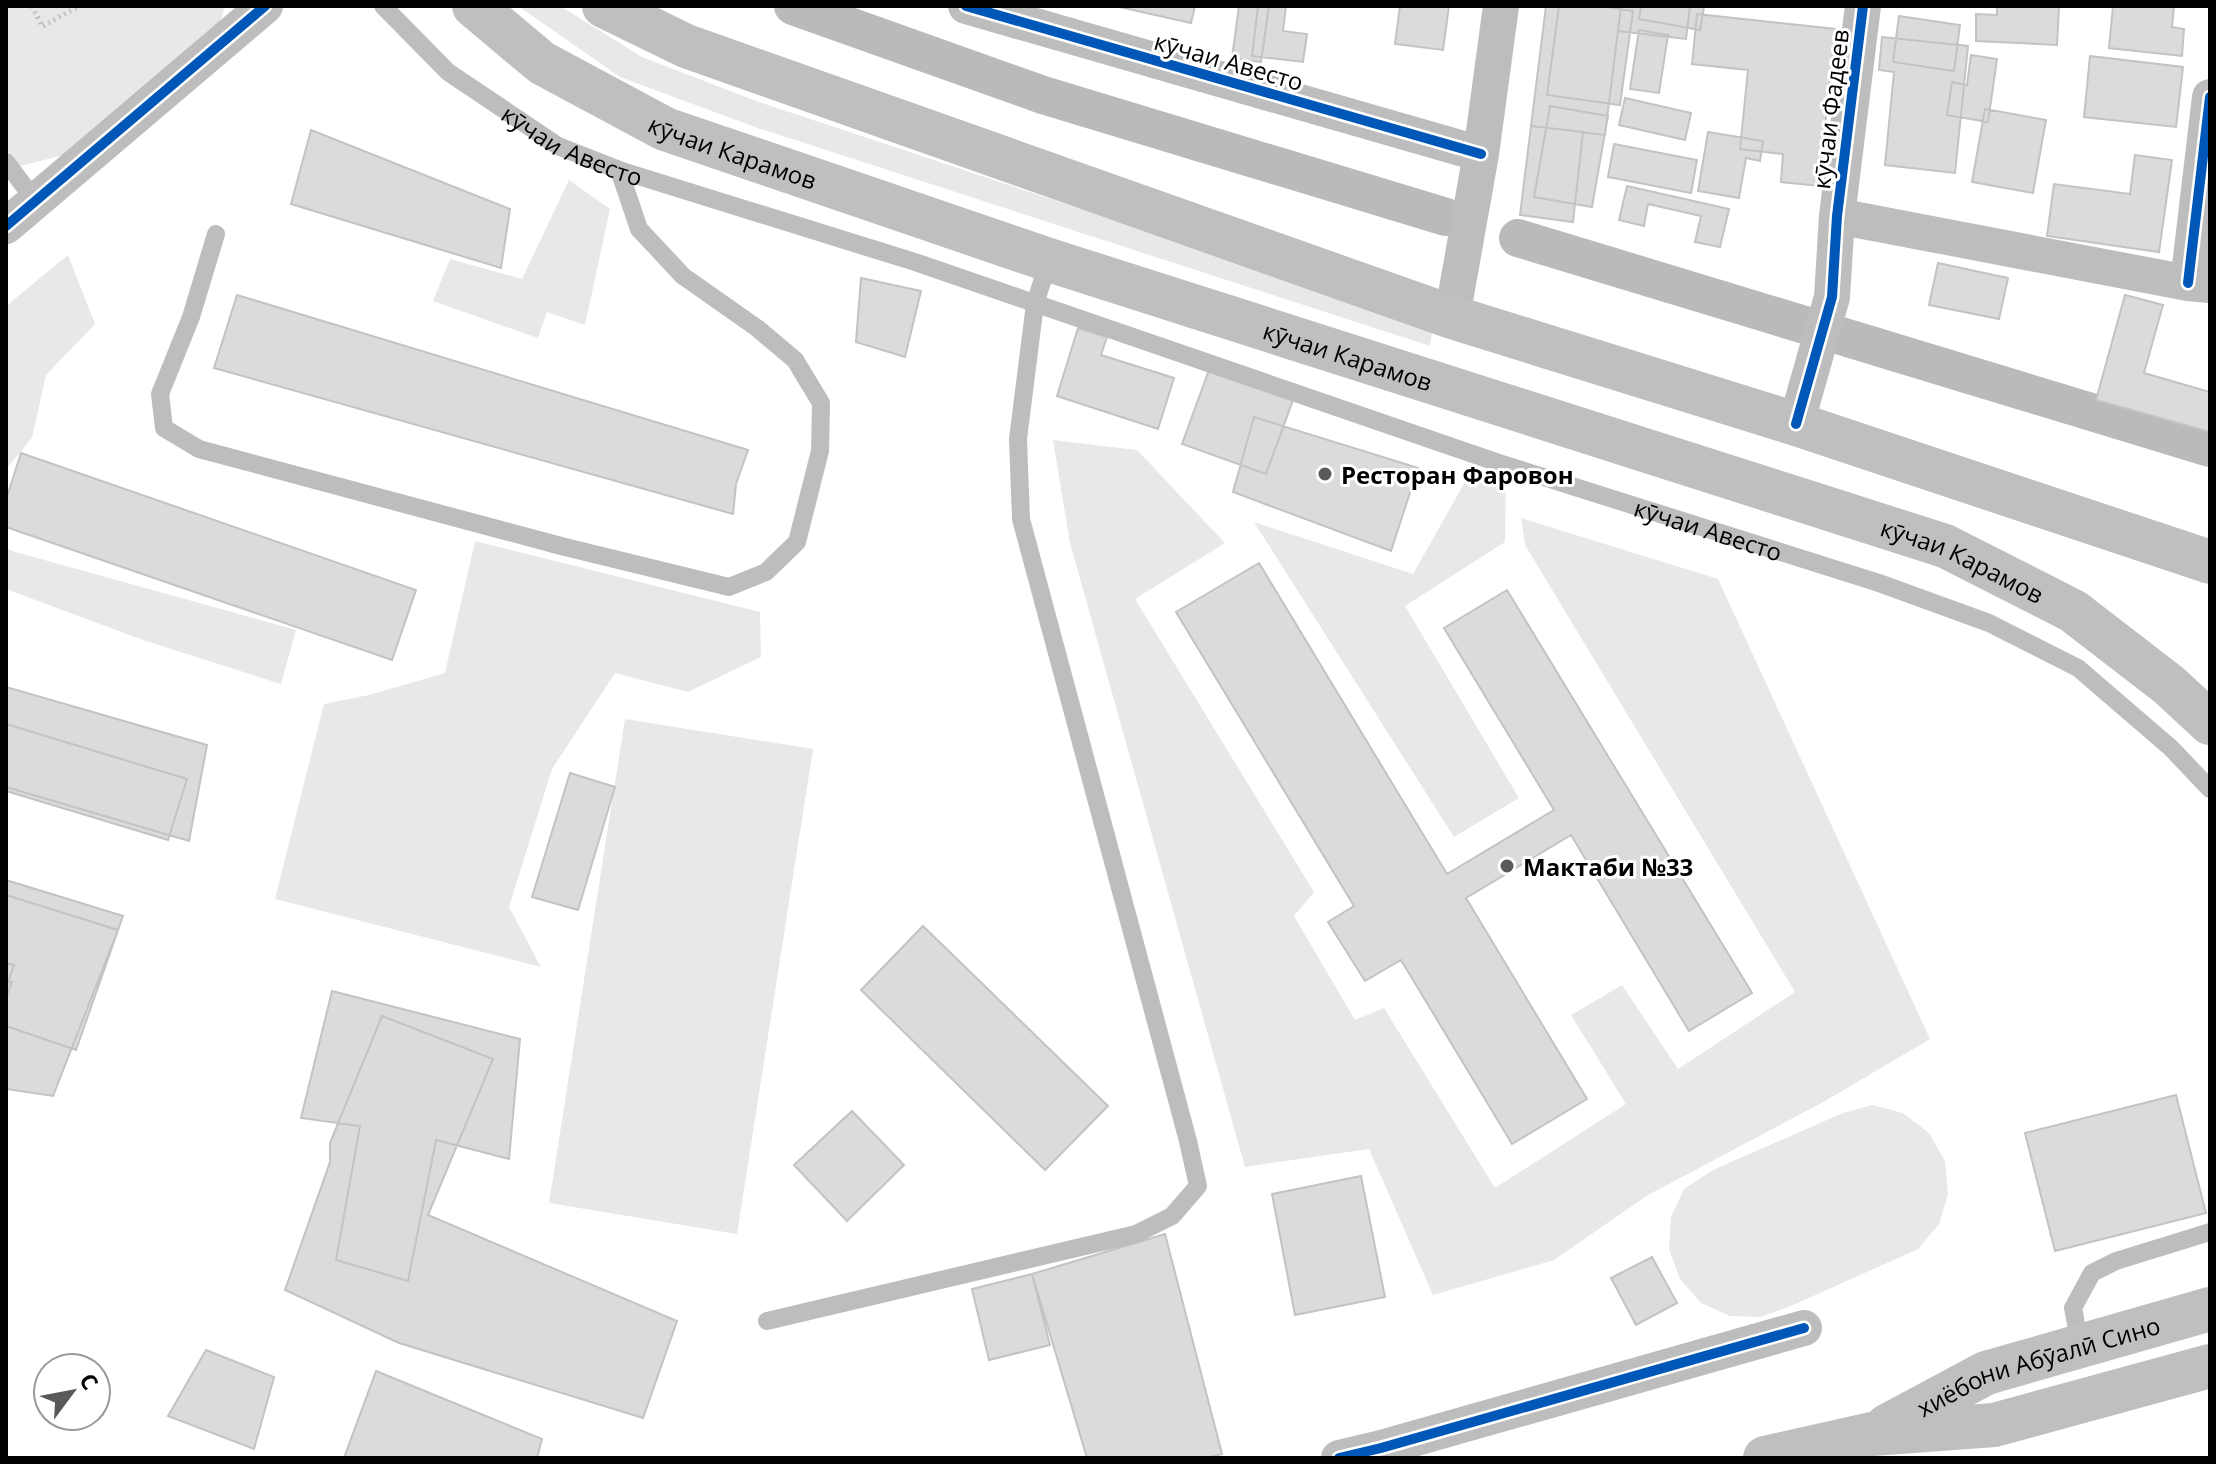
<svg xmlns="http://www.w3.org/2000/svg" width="2216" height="1464" font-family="'Open Sans',sans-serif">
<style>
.green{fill:#e8e8e8}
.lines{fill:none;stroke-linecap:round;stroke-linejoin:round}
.canal{stroke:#bababa;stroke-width:38}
.building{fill:#dbdbdb;stroke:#c3c3c3;stroke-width:2}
.path{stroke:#c2c2c2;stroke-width:5;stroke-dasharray:2 4;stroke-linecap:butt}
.lane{stroke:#bdbdbd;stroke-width:18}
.street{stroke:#bdbdbd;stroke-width:36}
.secondary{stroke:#bfbfbf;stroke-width:44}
.cycleway-casing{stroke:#fff;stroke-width:15}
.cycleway{stroke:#0057b8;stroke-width:10}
.poi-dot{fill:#595959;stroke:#fff;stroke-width:3}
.labels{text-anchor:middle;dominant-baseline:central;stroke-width:6;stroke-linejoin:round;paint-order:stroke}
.street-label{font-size:24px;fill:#000;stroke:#fff}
.poi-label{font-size:24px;font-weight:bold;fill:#000;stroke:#fff;text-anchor:start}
</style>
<rect width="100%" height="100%" fill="#fff"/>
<path class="green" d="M6,6H225L208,64L96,147L16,167L6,148Z
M518,6H560L642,57L759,102L1433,326L1430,346L755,127L620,77Z
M569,180L610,209L585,325L547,312L538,338L433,301L450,259L522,279Z
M68,255L95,324L46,375L32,438L6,469V306Z
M1053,440L1137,450L1225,543L1135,599L1314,892L1294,916L1355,1020L1384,1008L1495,1188L1626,1104L1571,1015L1622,985L1678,1069L1795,992L1525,545L1521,518L1718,579L1930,1039L1825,1101L1648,1195L1554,1260L1433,1295L1369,1149L1245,1167L1070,543Z
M1470,473L1506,475L1505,542L1405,606L1519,798L1454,837L1254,522L1413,574Z
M475,541L760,612L761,657L688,692L615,673L552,769L509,907L541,967L275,899L324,704L369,695L445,673Z
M6,547L12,551L296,630L281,684L143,640L6,589Z
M625,719L813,749L737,1234L549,1203Z
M1872,1105L1903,1113L1929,1133L1945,1161L1948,1194L1939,1224L1918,1249L1791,1306L1761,1317L1730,1316L1701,1303L1680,1279L1669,1249L1671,1217L1684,1189L1713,1170L1843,1113Z"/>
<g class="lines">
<path class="canal" d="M793,6L1043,95L1446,217
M1518,238L2210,448"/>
</g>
<path class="building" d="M1115,6H1195L1191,23Z
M1239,6H1269L1261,62L1232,58Z
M1258,6H1286L1283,31L1307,34L1303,62L1252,56Z
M1400,6H1449L1443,50L1395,44Z
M1546,6H1621L1605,135L1531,126Z
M1559,6H1599L1633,11L1620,105L1547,95Z
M1621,6H1690L1686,39L1618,31Z
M1641,6L1704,7L1700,30L1639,19Z
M1997,6H2059L2057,45L1976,41V14L1997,15Z
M2113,6H2174L2172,27L2184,29L2182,56L2109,48Z
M1697,14L1835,29L1819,186L1781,182L1783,154L1740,149L1748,70L1692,64Z
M1899,16L1960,25L1954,71L1893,62Z
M1639,30L1668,35L1659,93L1630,89Z
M1882,37L1968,46L1955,173L1885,165L1894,72L1879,70Z
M1971,55L1997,59L1988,122L1947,115L1952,82L1967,85Z
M2090,56L2183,67L2176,127L2084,117Z
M1625,98L1691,113L1685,140L1619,125Z
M1550,106L1608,116L1592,207L1534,197Z
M1985,109L2046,120L2033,193L1972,182Z
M1531,126L1583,132L1573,222L1520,215Z
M311,130L510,209L501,268L291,204Z
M1708,132L1763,141L1760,161L1746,158L1739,198L1698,191Z
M1614,144L1697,160L1691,193L1608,177Z
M2135,155L2172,160L2159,252L2047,236L2054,184L2130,194Z
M1627,186L1729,209L1720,247L1695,242L1701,216L1648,204L1644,226L1619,220Z
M1938,263L2008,278L1999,319L1929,305Z
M861,278L921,291L905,357L856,342Z
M237,295L748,450L736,484L733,514L214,368Z
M2125,295L2163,305L2144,373L2210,392V432L2096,400Z
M1078,328L1107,337L1101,355L1174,378L1158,429L1057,396Z
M1209,370L1293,400L1266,474L1182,444Z
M1254,417L1418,468L1391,551L1233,492Z
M21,453L416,590L392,660L6,527V500Z
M1259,563L1447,874L1554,810L1444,628L1507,590L1752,993L1689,1031L1571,835L1466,898L1587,1099L1512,1144L1401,960L1365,981L1328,922L1354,906L1176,612Z
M6,687L207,745L189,841L6,787Z
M6,724L187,779L168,840L6,791Z
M570,773L615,787L578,910L532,897Z
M6,880L123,916L76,1050L6,1026V989L14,965L6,963Z
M6,895L118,930L53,1096L6,1089V998L12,982L6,980Z
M923,926L1108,1106L1045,1170L861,990Z
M332,991L520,1039L509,1159L436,1140L408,1281L336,1260L360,1126L301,1118Z
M382,1016L493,1059L428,1215L677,1321L643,1418L399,1343L285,1290L330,1162V1143Z
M2176,1095L2206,1213L2055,1251L2025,1133Z
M852,1111L904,1165L847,1221L794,1165Z
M1361,1176L1385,1297L1295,1315L1272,1194Z
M1165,1234L1222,1454L1206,1458H1087L1032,1274Z
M1652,1257L1677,1303L1636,1325L1611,1278Z
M1032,1274L1050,1345L989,1360L972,1289Z
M206,1350L274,1377L254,1449L168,1416Z
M376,1371L542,1439L537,1458H344Z"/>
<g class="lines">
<path class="path" d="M32,6L42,26
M43,26L79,6"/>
<g class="lane">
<path id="s1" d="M383,6L448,72L558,146L619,170L915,262L1499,463L1879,583L1989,623L2078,668L2171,748L2210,789"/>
<path d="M6,162L36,202"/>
<path d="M216,234L191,317L160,394L164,428L199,449L561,546L729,587L766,572L797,542L820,451L821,403L795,360L757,328L683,276L639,229L619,170"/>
<path d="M767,1321L1136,1234L1172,1216L1198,1186L1188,1141L1021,519L1018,439L1035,304L1049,260"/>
<path d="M2080,1345L2073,1308L2092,1273L2116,1261L2210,1232"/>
</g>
<path class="street" d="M966,6L1481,154
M1837,216L2188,283L2210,285
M6,226L265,6
M2188,283L2210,97
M1452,317L1481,154L1501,6
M1796,424L1832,297L1837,216L1863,6
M1339,1458L1381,1448L1804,1328"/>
<g class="secondary">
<path id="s2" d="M474,6L542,63L665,129L1049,260L1945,546L2073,611L2169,685L2210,723"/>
<path d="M604,6L686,46L1452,317L1796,424L2210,562"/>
<path id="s3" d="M1887,1426L1986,1373L2210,1309"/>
<path d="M1765,1458L1872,1434L1994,1425L2210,1366"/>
</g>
<defs>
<path id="cycleway" d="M966,6L1481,154
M6,226L265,6
M2188,283L2210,97
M1796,424L1832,297L1837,216L1863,6
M1339,1458L1381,1448L1804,1328"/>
</defs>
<use href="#cycleway" class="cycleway-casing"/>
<use href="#cycleway" class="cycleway"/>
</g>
<g class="poi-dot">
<circle cx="1325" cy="474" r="8"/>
<circle cx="1507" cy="866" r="8"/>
</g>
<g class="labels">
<g class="street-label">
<text transform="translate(1229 61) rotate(16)">кӯчаи Авесто</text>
<text transform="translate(1830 109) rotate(-83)">кӯчаи Фадеев</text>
<text stroke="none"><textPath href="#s1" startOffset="238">кӯчаи Авесто</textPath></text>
<text stroke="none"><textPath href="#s2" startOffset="300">кӯчаи Карамов</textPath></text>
<text stroke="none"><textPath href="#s2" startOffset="948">кӯчаи Карамов</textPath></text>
<text stroke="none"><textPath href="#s1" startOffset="1438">кӯчаи Авесто</textPath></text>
<text stroke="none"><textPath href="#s2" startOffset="1596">кӯчаи Карамов</textPath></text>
<text stroke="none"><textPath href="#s3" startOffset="164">хиёбони Абӯалӣ Сино</textPath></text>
</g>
<g class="poi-label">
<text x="1341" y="474">Ресторан Фаровон</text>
<text x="1523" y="866">Мактаби №33</text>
</g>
</g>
<rect width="2216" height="1464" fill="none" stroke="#000000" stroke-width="16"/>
<g transform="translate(72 1392) rotate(58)"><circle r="38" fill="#ffffff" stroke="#999999" stroke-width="2"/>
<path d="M0-6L14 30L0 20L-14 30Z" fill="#595959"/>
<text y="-12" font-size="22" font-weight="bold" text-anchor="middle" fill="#000000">С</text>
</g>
</svg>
